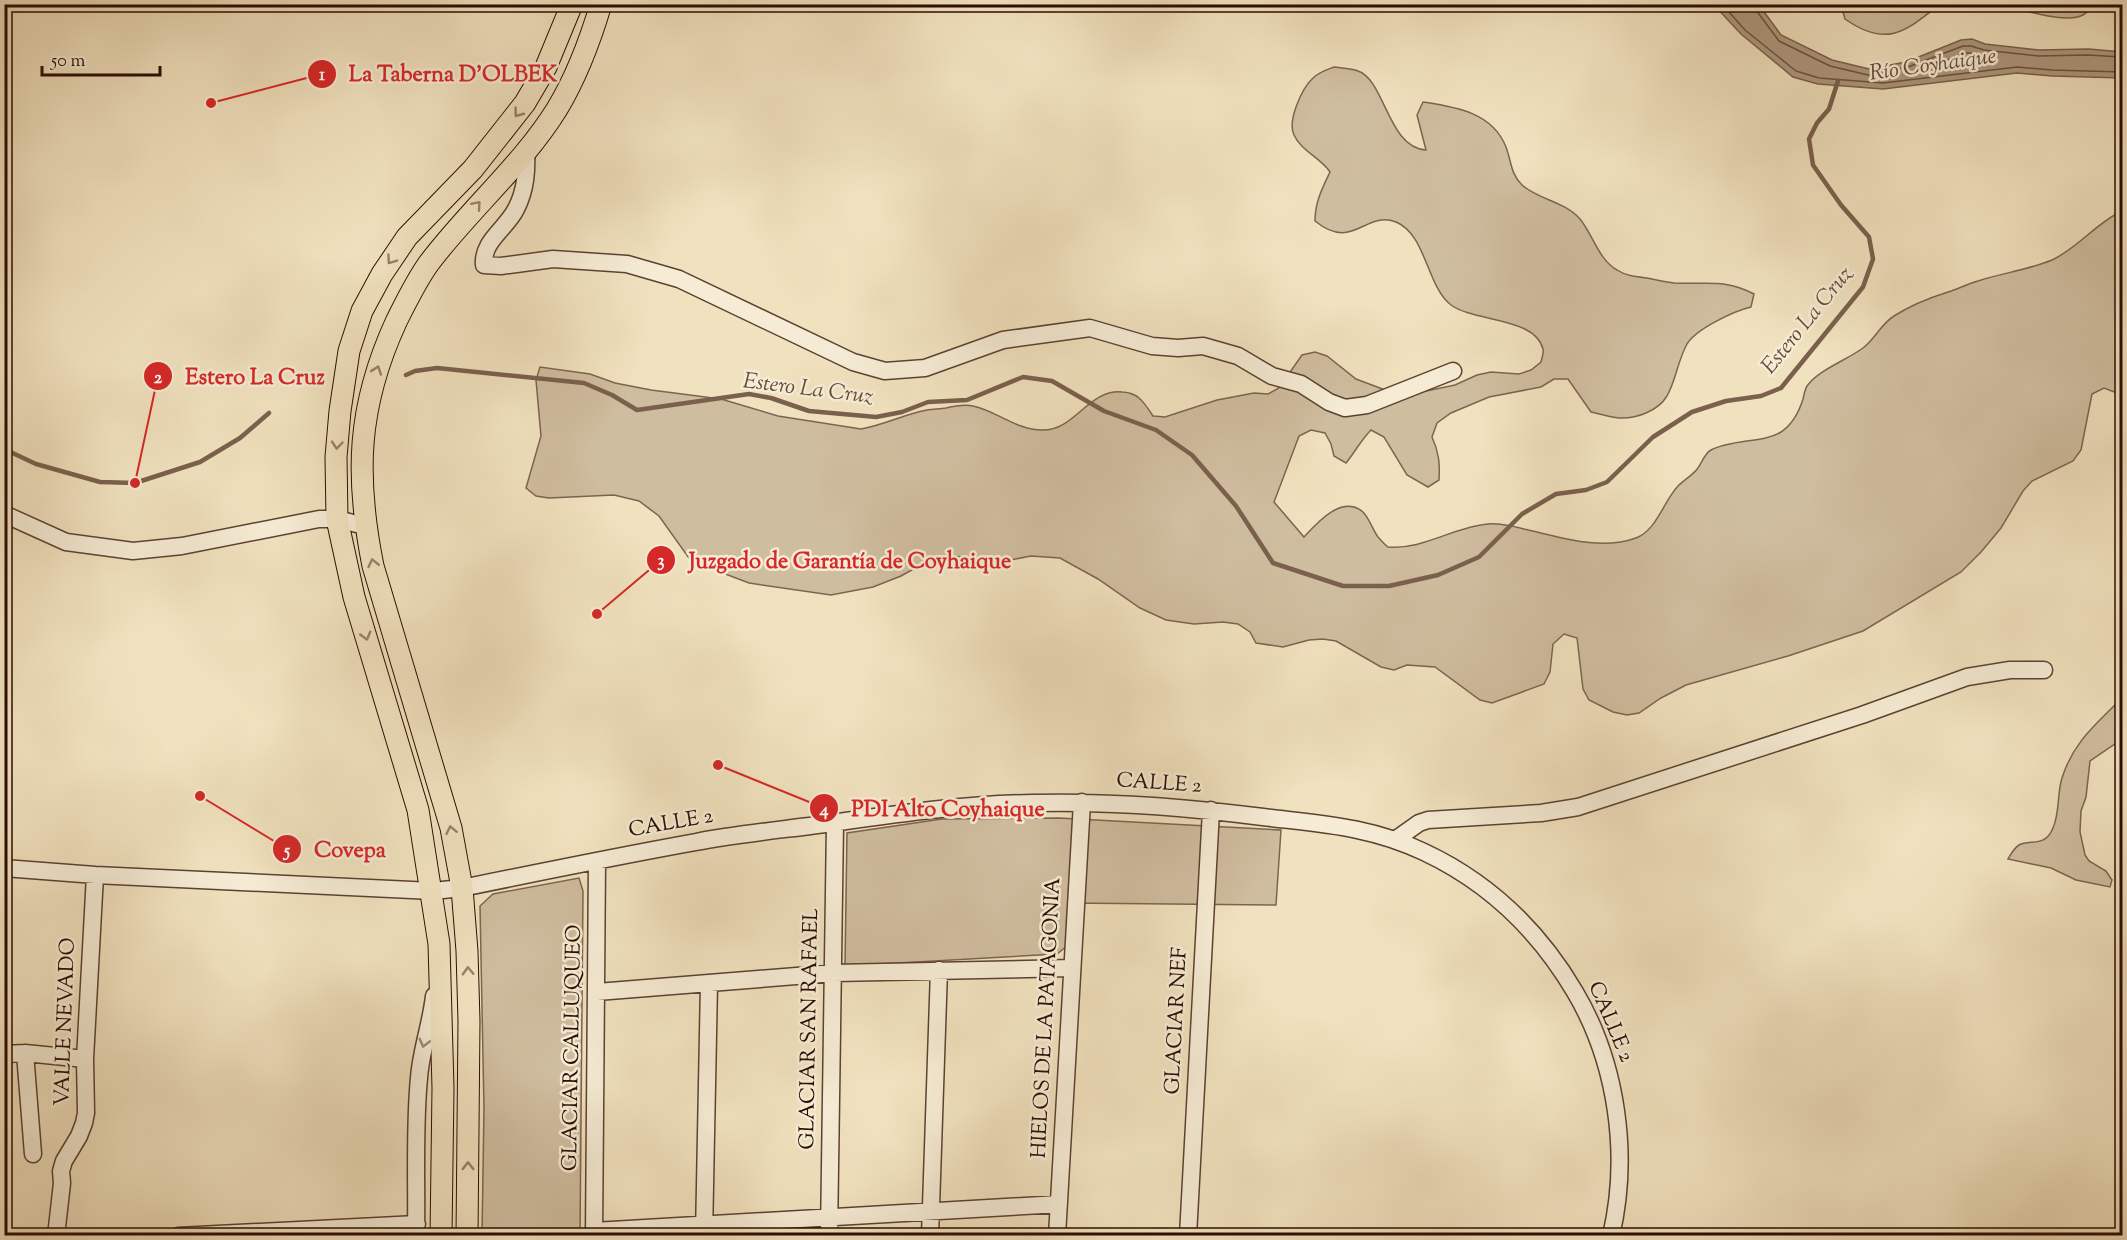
<svg xmlns="http://www.w3.org/2000/svg" width="2127" height="1240" font-family="'Sorts Mill Goudy',serif">
<style>
.green{fill:#cfbd9f;stroke:#7d6450;stroke-width:1.5}
.water{fill:#ae997f;stroke:#7a604d;stroke-width:1.5}
.lines{fill:none;stroke-linecap:round;stroke-linejoin:round}
.shore{stroke:#6c5240;stroke-width:1.5}
.stream{stroke:#7a604d;stroke-width:4.5}
.minor-casing{stroke:#5c4131;stroke-width:19}
.major-casing{stroke:#2b0b02;stroke-width:23}
.minor{stroke:#f6ecd5;stroke-width:16}
.major{stroke:#f1e2bf;stroke-width:21}
.oneway{stroke:#98816a}
.oneway2{stroke:#9b8776}
.labels{text-anchor:middle;dominant-baseline:central;stroke-width:5;stroke-linejoin:round;paint-order:stroke}
.street-label{font-size:21px;fill:#2b0b02;stroke:#f6ecd5}
.water-label{font-size:22px;font-style:italic;fill:#664b3a;stroke:#f6ecd5}
.leader{fill:none;stroke:#d62828;stroke-width:2}
.callout-dot{fill:#d62828;stroke:#f6ecd5;stroke-width:2}
.mark-label{font-size:18px;text-anchor:middle;font-weight:bold;fill:#fff}
.callout-label{font-size:22px;text-anchor:middle;font-weight:bold;fill:#d62828;stroke:#f6ecd5;stroke-width:5;stroke-linejoin:round;paint-order:stroke}
</style>
<rect width="100%" height="100%" fill="#f1e2bf"/>
<filter id="stains"><feTurbulence type="fractalNoise" baseFrequency=".00333" numOctaves="4"/><feColorMatrix values="0 0 0 0 .2 0 0 0 0 .09 0 0 0 0 .02 0 0 0 .5 -.17"/></filter>
<radialGradient id="worn" r=".72"><stop offset=".6" stop-color="#630" stop-opacity="0"/><stop offset="1" stop-color="#630" stop-opacity=".3"/></radialGradient>
<path class="green" d="M1841,5V4L1939,5C1905,32 1886,48 1845,19Z
M2004,5H2093C2090,7 2087,13 2083,15C2066,24 2022,10 2004,5Z
M1334,67C1341,68 1351,68 1358,71C1385,80 1388,148 1426,150L1417,115L1423,102C1455,107 1492,112 1506,147C1511,160 1511,175 1522,185C1539,200 1564,201 1580,219C1593,235 1599,260 1617,270C1626,276 1637,277 1647,278C1656,280 1665,282 1674,283C1705,285 1724,278 1754,294L1751,307C1734,311 1696,329 1687,344C1678,360 1676,380 1667,396C1658,411 1636,419 1619,418C1610,417 1600,414 1591,412L1568,379H1554L1541,387L1489,397L1451,413L1437,423L1432,437C1439,452 1440,464 1439,480L1428,487L1407,475L1384,437L1371,430C1361,440 1355,452 1346,463L1334,456L1331,444L1325,433L1311,430L1299,436L1274,502L1304,537C1317,523 1342,494 1363,512C1369,518 1373,530 1378,537C1381,540 1384,544 1388,547C1423,550 1453,527 1488,524C1501,523 1512,526 1524,529C1560,537 1600,551 1636,538C1657,530 1663,502 1678,486C1684,480 1693,475 1698,468C1702,462 1705,453 1711,450C1732,439 1764,443 1781,432C1793,424 1799,412 1803,399C1804,395 1805,389 1807,386C1818,370 1847,360 1863,348C1875,339 1881,324 1894,316C1911,305 1929,298 1948,292C1958,289 1967,284 1978,281C2002,273 2028,270 2052,260C2078,248 2096,223 2122,211V395L2104,388L2092,394L2081,450L2073,461L2032,481L2023,491L2001,528L1981,552L1961,572L1863,631L1788,656L1686,685L1661,698L1639,713L1627,715L1613,712L1589,700L1583,689L1577,638L1564,634L1553,644L1550,672L1544,684L1492,703L1480,700L1435,667L1407,665L1394,670L1381,667L1336,641L1323,639L1309,640L1283,647L1256,643L1250,632L1238,624L1223,622L1194,624L1166,620L1140,608L1098,579L1060,558L1031,556L1005,561L952,556L926,562L901,576L873,587L831,595L749,583L691,561L659,516L639,501L614,495L549,498L536,496L526,488L541,436L536,380L540,367L590,374L615,383L651,390L721,399L778,416L861,429C884,425 905,414 927,410C933,409 940,409 946,408C954,406 965,404 973,406C997,411 1016,430 1042,430C1075,431 1088,389 1122,392C1127,392 1135,394 1139,398C1144,402 1149,410 1153,416L1165,417L1217,400L1254,393L1268,394L1279,388L1302,355L1315,352L1327,356L1356,379L1393,393L1407,395L1455,385L1477,375L1491,372L1519,374L1531,370L1541,362C1542,358 1544,352 1543,349C1535,317 1474,322 1451,305C1427,287 1426,234 1396,222C1365,210 1353,252 1315,221C1315,202 1322,189 1330,172C1321,158 1301,151 1294,135C1287,121 1302,88 1313,78C1319,72 1326,70 1334,67Z
M2119,701H2122V739L2090,761L2086,797L2081,811L2080,832L2085,855L2089,861L2106,871L2112,880L2110,887L2076,880L2051,868L2008,859C2011,854 2014,848 2019,845C2030,839 2045,848 2053,828C2060,812 2057,793 2062,778C2073,743 2094,726 2119,701Z
M1059,818L1281,830L1276,905L1069,903L1067,946L1057,954L845,966L847,833L942,819Z
M579,878L583,891L580,1235H482L484,1109L480,906L493,894Z"/>
<path class="water" d="M1714,5H1759L1781,35L1832,60L1869,69L1906,62L1961,40L1972,39L1985,44L2039,50L2089,49L2122,52V78L2052,76L2017,73L1883,89L1818,84L1793,77L1741,34Z"/>
<g class="lines">
<path class="shore" d="M1722,4L1745,30L1796,71L1819,78L1883,83L2017,67L2052,70L2122,72
M1755,4L1756,10L1779,41L1830,66L1868,75L1908,67L1963,46H1971L1984,50L2038,56L2088,55L2122,57
M1964,53H1970L1986,58L1988,62L1986,64L1939,70L1936,68L1938,64Z"/>
<path class="stream" d="M406,375L415,371L437,368L584,383L612,395L637,410L749,394L771,398L809,411L876,417L902,412L928,402L967,400L1023,377L1052,381L1104,411L1156,430L1192,455L1236,506L1273,563L1343,586H1389L1438,575L1479,557L1522,514L1556,494L1586,490L1607,482L1653,437L1692,412L1726,401L1761,396L1781,388L1863,287L1873,259L1869,237L1841,205L1813,165L1809,139L1817,123L1829,109L1838,81
M4,449L36,464L100,482L135,483L200,462L240,438L269,413"/>
<defs>
<path id="minor" d="M526,149C527,170 526,190 516,209C506,229 482,241 484,265L501,266L553,259L627,264L679,279L853,362L885,371L925,368L1003,340L1090,328L1152,346L1178,348L1203,346L1238,356L1272,376L1301,384L1329,402L1345,408L1367,405L1453,371
M4,514L66,542L133,551L182,546L319,519H337L365,526
M1395,840L1419,823L1428,820L1541,813L1578,807L1862,715L1967,677L2010,670H2044
M4,868L95,875L433,891L462,888C540,872 618,856 696,842C743,833 791,829 839,822C903,813 967,804 1032,803C1110,801 1186,807 1263,817C1320,824 1369,826 1424,852C1488,882 1539,931 1575,992C1617,1063 1630,1155 1611,1236
M597,992L834,973L1072,968
M25,1053L33,1154
M4,1054L25,1053L85,1059
M594,1231L1059,1204
M56,1236L62,1183L61,1171L64,1161L79,1136L84,1123L86,1113L85,1059L95,875
M178,1236L417,1224
M416,1236C417,1184 414,1129 419,1078C421,1050 431,1024 434,996
M594,1236L597,861
M704,1236L709,983
M829,1236L835,823
M930,1236L939,970
M1057,1236L1082,802
M1188,1236L1211,810"/>
<path id="major" d="M441,1236L443,1088L439,944L418,810L354,597L337,519L336,457L340,411L349,351L362,311L382,274L407,237L473,169L525,103L546,67L572,4
M467,1236L469,1021L467,951L462,888L451,828L373,566C355,476 357,407 396,322C406,302 416,281 429,263C469,210 523,164 557,109C577,76 590,41 601,4"/>
</defs>
<use href="#minor" class="minor-casing"/>
<use href="#major" class="major-casing"/>
<use href="#minor" class="minor"/>
<use href="#major" class="major"/>
</g>
<defs><path id="oneway-chevron" d="M-2-3.5L2.5 0L-2 3.5" fill="none" stroke-width="1.6" stroke-linecap="round" stroke-linejoin="round" transform="scale(1.5)"/></defs>
<g class="oneway">
<use href="#oneway-chevron" transform="translate(518 113) rotate(127)"/>
<use href="#oneway-chevron" transform="translate(477 205) rotate(-49)"/>
<use href="#oneway-chevron" transform="translate(391 260) rotate(125)"/>
<use href="#oneway-chevron" transform="translate(377 370) rotate(-71)"/>
<use href="#oneway-chevron" transform="translate(337 445) rotate(95)"/>
<use href="#oneway-chevron" transform="translate(373 563) rotate(-103)"/>
<use href="#oneway-chevron" transform="translate(366 636) rotate(74)"/>
<use href="#oneway-chevron" transform="translate(451 830) rotate(-102)"/>
<use href="#oneway-chevron" transform="translate(468 971) rotate(-92)"/>
<use href="#oneway-chevron" transform="translate(468 1166) rotate(-90)"/>
</g>
<use class="oneway2" href="#oneway-chevron" transform="translate(424 1043) rotate(104)"/>
<g class="labels">
<g class="street-label">
<text transform="translate(1159 784) rotate(4)">CALLE 2</text>
<text transform="translate(671 824) rotate(-10)">CALLE 2</text>
<text transform="translate(1047 1018) rotate(-87)">HIELOS DE LA PATAGONIA</text>
<text transform="translate(1177 1021) rotate(-87)">GLACIAR NEF</text>
<text transform="translate(66 1022) rotate(-88)">VALLE NEVADO</text>
<text transform="translate(1610 1022) rotate(67)">CALLE 2</text>
<text transform="translate(810 1029) rotate(-89)">GLACIAR SAN RAFAEL</text>
<text transform="translate(573 1048) rotate(-89)">GLACIAR CALLUQUEO</text>
</g>
<g class="water-label">
<text transform="translate(1933 66) rotate(-8)">Río Coyhaique</text>
<text transform="translate(1808 321) rotate(-51)">Estero La Cruz</text>
<text transform="translate(808 390) rotate(7)">Estero La Cruz</text>
</g>
</g>
<path class="leader" d="M211 103L322 74M135 483L158 376M597 614L661 560M718 765L824 808M200 796L287 849"/>
<g class="callout-dot">
<circle cx="211" cy="103" r="6"/>
<circle cx="135" cy="483" r="6"/>
<circle cx="597" cy="614" r="6"/>
<circle cx="718" cy="765" r="6"/>
<circle cx="200" cy="796" r="6"/>
<circle cx="322" cy="74" r="15"/>
<circle cx="158" cy="376" r="15"/>
<circle cx="661" cy="560" r="15"/>
<circle cx="824" cy="808" r="15"/>
<circle cx="287" cy="849" r="15"/>
</g>
<g class="mark-label">
<text x="322" y="80">1</text>
<text x="158" y="383">2</text>
<text x="661" y="566">3</text>
<text x="824" y="815">4</text>
<text x="287" y="856">5</text>
</g>
<g class="callout-label">
<text x="453" y="81">La Taberna D’OLBEK</text>
<text x="255" y="384">Estero La Cruz</text>
<text x="850" y="568">Juzgado de Garantía de Coyhaique</text>
<text x="948" y="816">PDI Alto Coyhaique</text>
<text x="350" y="857">Covepa</text>
</g>
<rect width="2127" height="1240" fill="none" stroke="#f1e2bf" stroke-width="24"/>
<rect x="6" y="6" width="2115" height="1228" fill="none" stroke="#2b0b02" stroke-width="3"/>
<rect x="12" y="12" width="2103" height="1216" fill="none" stroke="#2b0b02" stroke-width="1.5"/>
<path d="M42 66v9h118v-9" fill="none" stroke="#2b0b02" stroke-width="3"/>
<text x="51" y="66" font-size="18" fill="#2b0b02" stroke="#f6ecd5" stroke-width="4.5" paint-order="stroke">50 m</text>
<rect width="100%" height="100%" filter="url(#stains)"/>
<rect width="100%" height="100%" fill="url(#worn)"/>
</svg>
